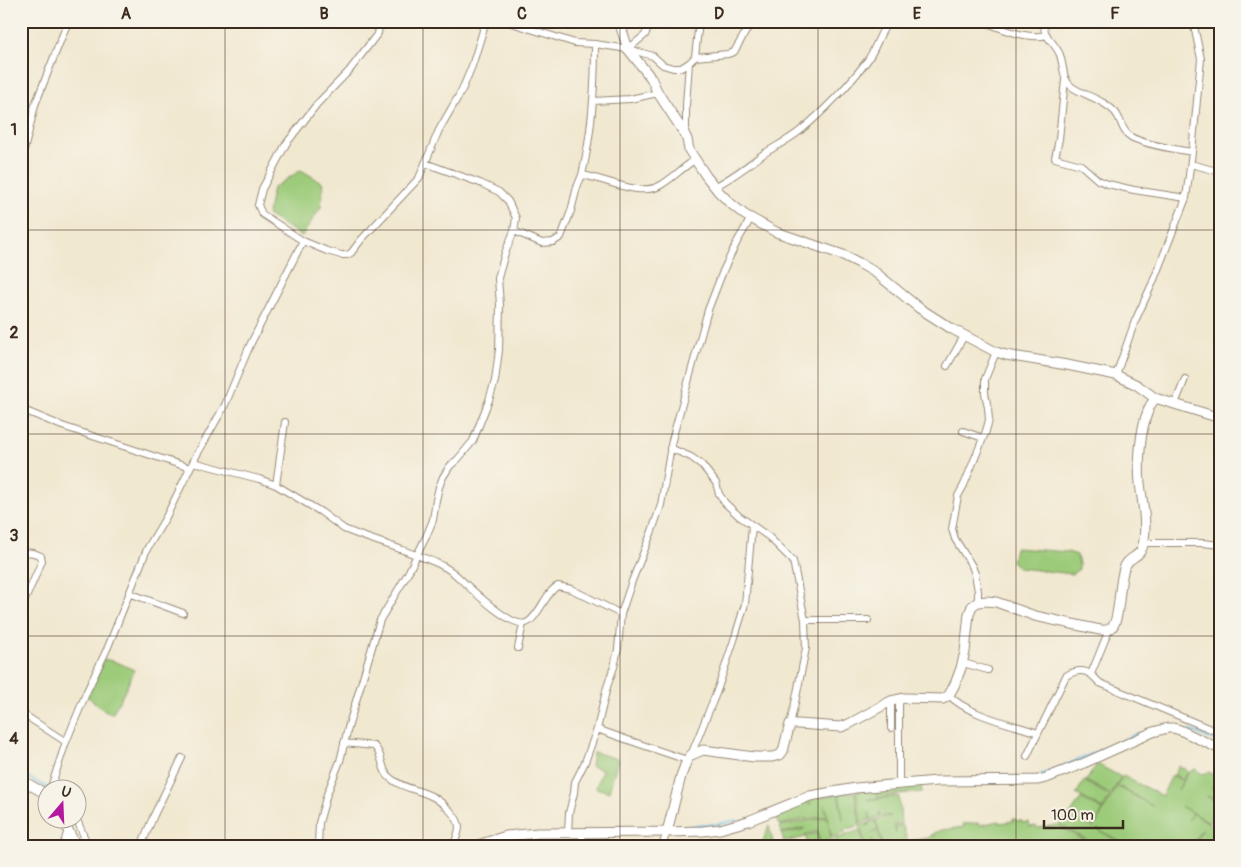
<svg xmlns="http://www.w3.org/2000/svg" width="1241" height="867" font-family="Pangolin,sans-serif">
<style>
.green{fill:#9ccb79;stroke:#6c7a4c}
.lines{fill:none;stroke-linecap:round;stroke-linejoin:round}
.stream{stroke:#6cc2e9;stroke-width:2}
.street-casing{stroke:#968977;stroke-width:8}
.secondary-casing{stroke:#968977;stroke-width:11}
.street{stroke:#fff;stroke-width:6}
.secondary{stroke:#fff;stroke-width:9}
.grid{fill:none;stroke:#3b2a1e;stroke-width:1;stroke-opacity:0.55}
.neatline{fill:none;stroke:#3b2a1e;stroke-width:2}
.grid-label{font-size:16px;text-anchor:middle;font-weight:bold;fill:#3b2a1e}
</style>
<rect width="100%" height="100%" fill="#f7f3e8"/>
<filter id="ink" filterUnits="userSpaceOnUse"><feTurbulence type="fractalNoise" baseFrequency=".02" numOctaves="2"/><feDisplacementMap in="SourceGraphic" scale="10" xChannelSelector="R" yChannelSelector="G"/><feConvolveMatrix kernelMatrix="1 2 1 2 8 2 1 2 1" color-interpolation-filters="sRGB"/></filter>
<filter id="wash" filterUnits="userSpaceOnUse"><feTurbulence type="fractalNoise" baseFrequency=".0096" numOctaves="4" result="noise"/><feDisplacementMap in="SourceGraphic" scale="20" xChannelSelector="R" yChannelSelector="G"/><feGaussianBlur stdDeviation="1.12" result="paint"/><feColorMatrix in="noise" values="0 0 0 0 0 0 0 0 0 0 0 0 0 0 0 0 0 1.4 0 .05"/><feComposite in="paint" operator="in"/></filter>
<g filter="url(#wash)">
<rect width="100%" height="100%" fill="#f1e8d0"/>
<path class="green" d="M301,170L323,183L321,207L302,236L267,215L273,188Z
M1015,548L1068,552L1077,555L1079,564V569L1072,574L1019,568L1012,561Z
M104,659L119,663L134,670L126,689L112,714L101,708L87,696Z
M593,752L618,759L609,792L596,788L602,769L591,766Z
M1097,764L1121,777L1111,795L1086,781Z
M1179,766L1188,771L1183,780L1174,775Z
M1195,769L1202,774L1210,772V773L1220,778V791L1212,787L1211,788L1220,793V799L1218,801L1207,796L1218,802L1209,822L1181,806L1192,813L1188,820L1193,813L1220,830V846H1193L1202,829L1191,846H1128L1097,829L1126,846H1097L1059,824L1066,819L1070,814L1094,828V826L1071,813L1081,798L1103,810L1096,824L1117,786L1154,807L1117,785L1123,776L1162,796L1172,775L1182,781L1178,790L1188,773Z
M1084,781L1110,796L1103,809L1076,794Z
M921,784L922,792L898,794L878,798L876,788H887L888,790V787L898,789Z
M876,788L878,798L867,799V800L878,799V801L879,799L899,796L901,825L894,824V826L896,834L895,826H903L907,841L928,838L933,834L934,837V833L942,830L964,827L963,824L979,823L980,825L999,821L1000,823L1013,821V818L1018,821H1022L1023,823L1029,822L1030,827L1036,826L1037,828L1058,825L1095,846H1064L1063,842L1050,843L1051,846H883L876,820L890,816L891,817L890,815L880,817L879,812V817L871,820L869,812L870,820L861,824L856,791Z
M855,792L860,825L845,830V832L832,838L829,827L831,838L821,845L817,831L805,835V836L817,833L820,846H808L806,837L784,842L782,834L804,829V828L782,833L780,826L827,817L829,825L825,805L827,816L801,820L779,825L774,813L809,800L810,805L809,799L838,794L843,819L839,794Z
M875,820L878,830L870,833L878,831L882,846H874L872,839L873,846H866L860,826L867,824L868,826V823Z
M769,825L774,846H761Z
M860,830L865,846H825V843Z"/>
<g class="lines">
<path class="stream" d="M1189,730L1220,742
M21,774L48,788
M1040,775L1069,764L1139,733
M684,827L719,824L737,820"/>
</g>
</g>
<g filter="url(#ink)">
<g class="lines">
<defs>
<path id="street" d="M505,21L575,43L595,44L628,49L653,56L663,65L673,68H681L689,63L695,57L728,54L734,52L752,21
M982,21C1000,28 1027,40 1047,35
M1043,21C1044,26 1044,32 1047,36C1052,43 1057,47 1060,55C1064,66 1062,80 1072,87C1085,96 1103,99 1115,112C1122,120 1121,131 1131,137C1145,145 1175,149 1192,152L1186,198L1153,282L1135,321L1116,375
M628,49L645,35L651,21
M695,57L699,21
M1065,80L1059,139L1055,158L1081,165L1098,180L1108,184L1134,190L1186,198
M593,101L630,99L658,93
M683,132L686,128V105L689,63
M1192,152L1201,59L1193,21
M21,163L35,105L65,29L70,21
M1191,164L1220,172
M582,175C592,133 595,88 595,44
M714,187C732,178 746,167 762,155C774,147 789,140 801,130C823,112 849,85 867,61C876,49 879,33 889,21
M514,231L542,243L553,242L561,237L571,211L577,187L582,175C604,178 640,198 661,185C673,178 683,167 695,160
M303,241L262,214L258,205L262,189L286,144L317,104L349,71L378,33L380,21
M947,366L964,336
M1175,404L1185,379
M21,409L62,426L190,468
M963,431L983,438
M670,448L691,457L702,465L716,483L719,494L725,503L739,516L769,537L793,561L805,620L806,648L795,703L790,724
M193,462L259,479L276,485L321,512L344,529L354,533C373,540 392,546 411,553C427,559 443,564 456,575C467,585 511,629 526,623C538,619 546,591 558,586L571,589L621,614
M276,485L285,422
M1143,543H1203L1220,545
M21,553C30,552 33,552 41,556L42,561L21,609
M129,593L183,613
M978,602V591L975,574L972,566L955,539L952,529L958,496L964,485L986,431L989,420L988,408L985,393V379L996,352
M805,620H868
M518,648L523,624
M963,663L988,670
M1091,674L1109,630
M949,695C967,715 1012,724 1038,733
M21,698V705
M21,708L23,714L66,742
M891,728V701
M344,743L374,746C384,755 380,769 389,777C402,789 420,789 435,798C443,803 459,817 459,827C459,833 455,840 454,846
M691,755L717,691L735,637L745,604L752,526
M1027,756L1066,676C1073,671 1083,669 1090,674C1094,676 1096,680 1100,683L1220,733
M687,760C657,750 627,740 597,729L607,687L614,667L618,649L621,614L632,581L652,531L661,505L672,440L708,310L723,271L737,242L751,218
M54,779L59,790
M899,784V700
M50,790L66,742L87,691L108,647L147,549L166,517L195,458L225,405L250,345L303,241L327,251L341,255H347L351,253L361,240L419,178L439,130L462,90L472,66L486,21
M77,820L88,846
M568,833L569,813L574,793L575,782L585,762L597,729
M581,844L589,846
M63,846L68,830
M141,846L154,815L182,758
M318,846L319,823L327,794L340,761L348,728L380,620L407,575L426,537L433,520L436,500L439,487L443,477L450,466L458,459L473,441L489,400L495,381L499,350L500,305L498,278L505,253L514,231L516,218L508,201L499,192L480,183L425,163
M581,846L583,832
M662,846L667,832"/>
<path id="secondary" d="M619,21L628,49L651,78L658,93L683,131L687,139L689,150L706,176L718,191L730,203L745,215L776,232L843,255L859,263L876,273L919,308L952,329L996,352L1006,355L1067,365L1116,375L1137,385L1155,398L1220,418
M21,780L48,795
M65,820L68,830L76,846
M667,832L681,776L687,760L691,755L703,750L754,757H772L780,755L783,751L790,724H798L841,727L849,724L891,701L905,698L943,699L949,695L955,684L961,668L965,652L969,614L972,606L978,602L987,601L996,602L1035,616L1100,630C1103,630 1108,631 1111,628C1121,621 1118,580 1125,566C1131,554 1141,560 1144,540C1147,521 1142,501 1140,483C1138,463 1140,430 1148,411C1149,406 1153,402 1155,398
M475,846L506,836L538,833L667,832L703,831L720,829L748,821L810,796L856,788L937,781L1038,780L1046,778L1082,764L1153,732L1168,728H1173L1180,730L1220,749"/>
</defs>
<use href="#street" class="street-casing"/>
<use href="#secondary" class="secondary-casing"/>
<use href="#street" class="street"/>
<use href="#secondary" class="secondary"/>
</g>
</g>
<path class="grid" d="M225,21V846M423,21V846M620,21V846M818,21V846M1016,21V846M21,230H1220M21,434H1220M21,636H1220"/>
<rect width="1241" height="867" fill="none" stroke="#f7f3e8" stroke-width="55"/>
<g transform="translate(62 804) rotate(19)"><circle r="24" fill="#f7f3e8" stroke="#aca397"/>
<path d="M0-4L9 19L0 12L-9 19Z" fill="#b5179e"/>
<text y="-8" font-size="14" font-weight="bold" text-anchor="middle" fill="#3b2a1e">U</text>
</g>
<path d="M1044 820v8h79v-8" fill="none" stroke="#3b2a1e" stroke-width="2.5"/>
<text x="1051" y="820" font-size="15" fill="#3b2a1e" stroke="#f7f3e8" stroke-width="4" paint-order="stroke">100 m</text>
<rect x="28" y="28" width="1186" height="812" class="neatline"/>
<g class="grid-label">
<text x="126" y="19">A</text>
<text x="324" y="19">B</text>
<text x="522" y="19">C</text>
<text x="719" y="19">D</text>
<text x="917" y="19">E</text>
<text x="1115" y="19">F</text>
<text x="14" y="135">1</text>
<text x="14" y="338">2</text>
<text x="14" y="541">3</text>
<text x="14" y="744">4</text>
</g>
</svg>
